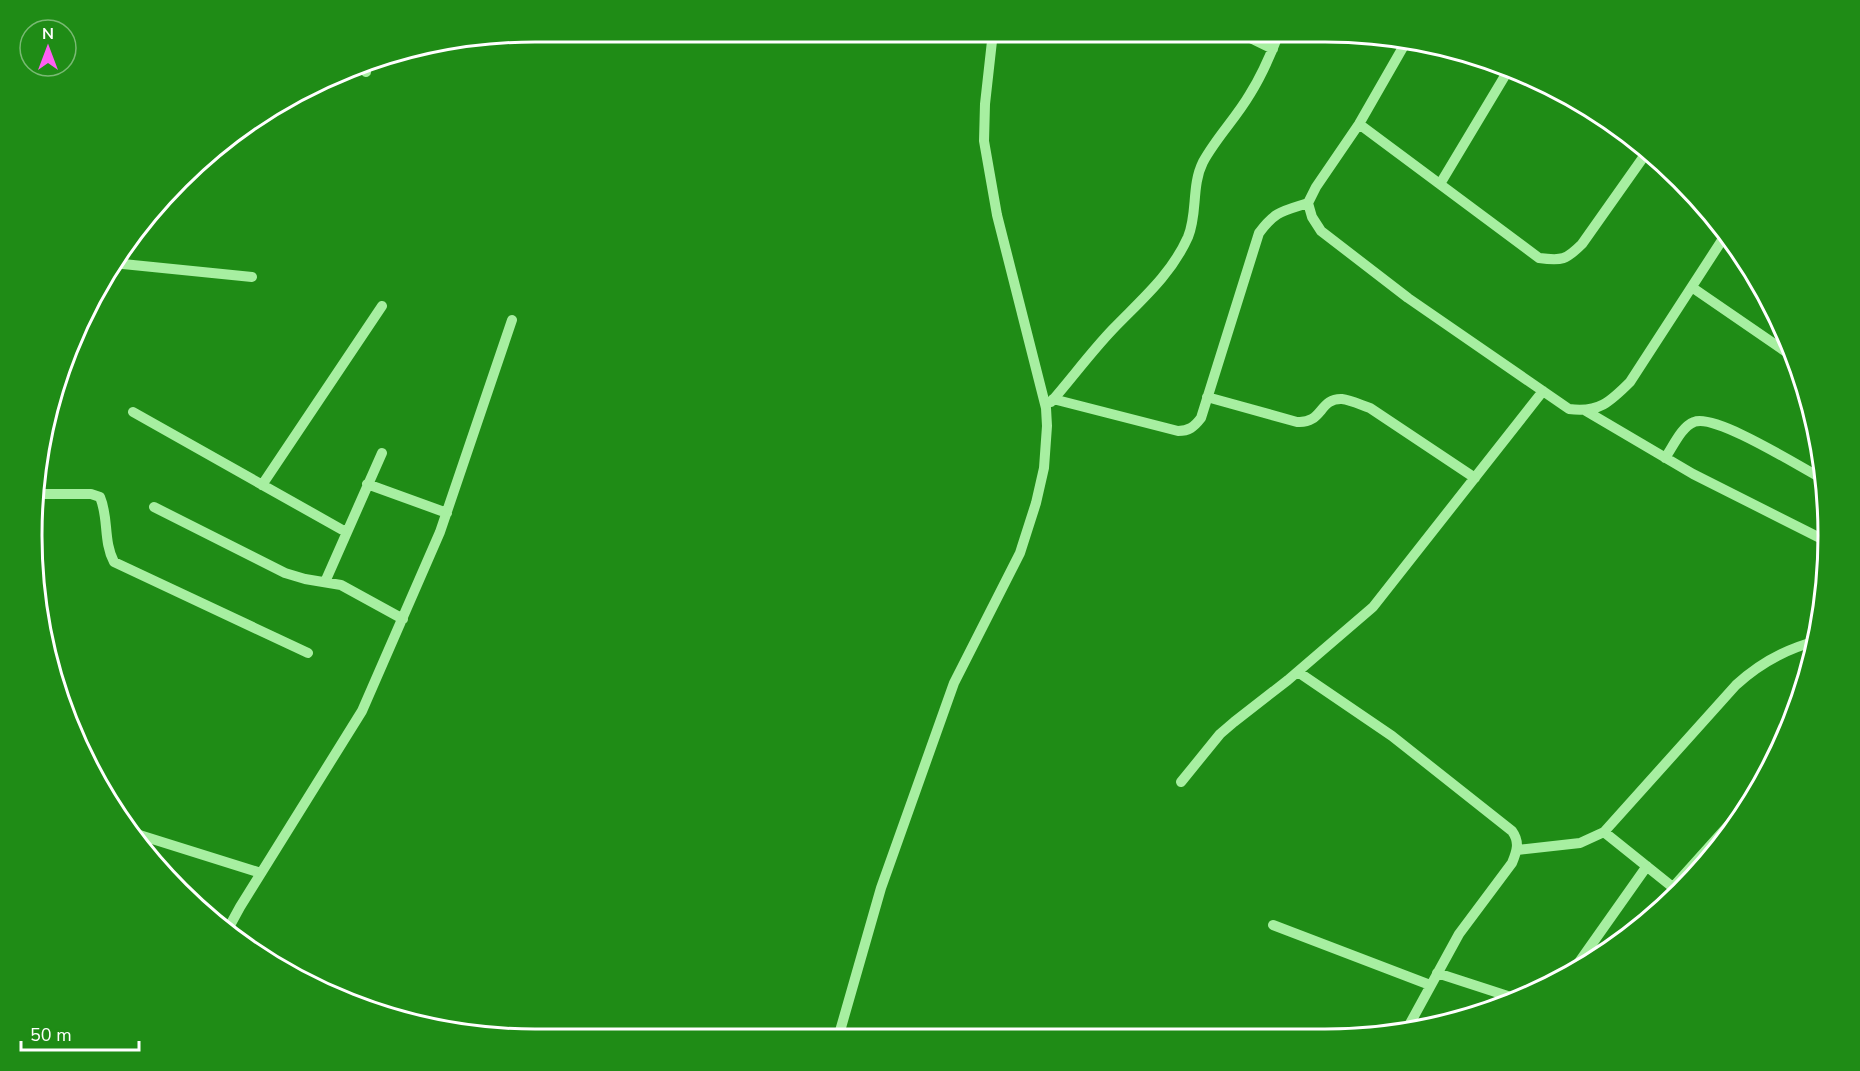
<svg xmlns="http://www.w3.org/2000/svg" width="1860" height="1071" font-family="'Nunito Sans',sans-serif">
<style>
.lines{fill:none;stroke-linecap:round;stroke-linejoin:round}
.minor{stroke:#a7efa1;stroke-width:10}
.rim{fill:none;stroke:#fff;stroke-width:3}
</style>
<rect width="100%" height="100%" fill="#1f8c16"/>
<g class="lines">
<path class="minor" d="M1238,32L1273,49
M360,65L366,72
M1359,124L1539,258C1562,261 1566,260 1582,244L1647,152
M1440,184L1509,69
M1308,203L1312,217L1321,231L1408,298L1569,409C1599,413 1610,402 1630,382L1726,234
M113,263L252,277
M1693,288L1795,358
M1207,397L1297,422C1323,424 1319,398 1342,399C1351,400 1361,405 1370,408L1475,478
M1053,399L1178,431C1189,431 1194,427 1201,418L1259,233C1275,211 1283,211 1308,203L1316,187L1359,124L1406,42
M1051,402C1072,378 1091,352 1113,329C1141,300 1171,275 1188,237C1198,213 1191,186 1203,162C1216,138 1236,118 1250,94C1262,75 1271,54 1279,33
M1586,411L1693,474L1828,542
M133,412L346,532
M1665,458C1673,447 1681,427 1694,422C1715,413 1800,467 1823,479
M367,484L447,513
M262,485L382,306
M37,494H91L100,497C109,518 103,541 114,562L308,653
M154,507L285,573L305,579L341,585L403,619
M325,582L382,453
M1298,672L1392,736L1512,831C1520,842 1517,851 1512,863L1459,934L1407,1029
M1181,782L1220,734L1234,722L1288,680L1373,607L1543,391
M130,832L261,873
M1604,832L1680,893
M1517,850L1580,843L1604,832L1736,685C1760,663 1785,649 1817,641
M1673,887L1752,799
M1273,925L1430,985
M228,929L240,907L362,711L440,532L512,320
M1437,973L1517,999
M1570,975L1647,866
M1233,1036L1237,1038
M838,1038L881,888L954,683L1020,553L1036,503L1044,468L1047,426L1046,408L997,215L984,141L985,104L993,32"/>
</g>
<path d="M0 0H1860V1071H0ZM535 42H1325A493 493 0 0 1 1818 535V536A493 493 0 0 1 1325 1029H535A493 493 0 0 1 42 536V535A493 493 0 0 1 535 42Z" fill="#1f8c16" fill-rule="evenodd"/>
<path class="rim" d="M535 42H1325A493 493 0 0 1 1818 535V536A493 493 0 0 1 1325 1029H535A493 493 0 0 1 42 536V535A493 493 0 0 1 535 42Z"/>
<g transform="translate(48 48)"><circle r="28" fill="#1f8c16" stroke="#79ba73" stroke-width="1.5"/>
<path d="M0-4.5L10 22L0 15L-10 22Z" fill="#ff5ff3"/>
<text y="-9" font-size="16" font-weight="bold" text-anchor="middle" fill="#ffffff">N</text>
</g>
<path d="M21 1041v9h118v-9" fill="none" stroke="#ffffff" stroke-width="3"/>
<text x="30" y="1041" font-size="18" fill="#ffffff" stroke="#1f8c16" stroke-width="4.5" paint-order="stroke">50 m</text>
</svg>
